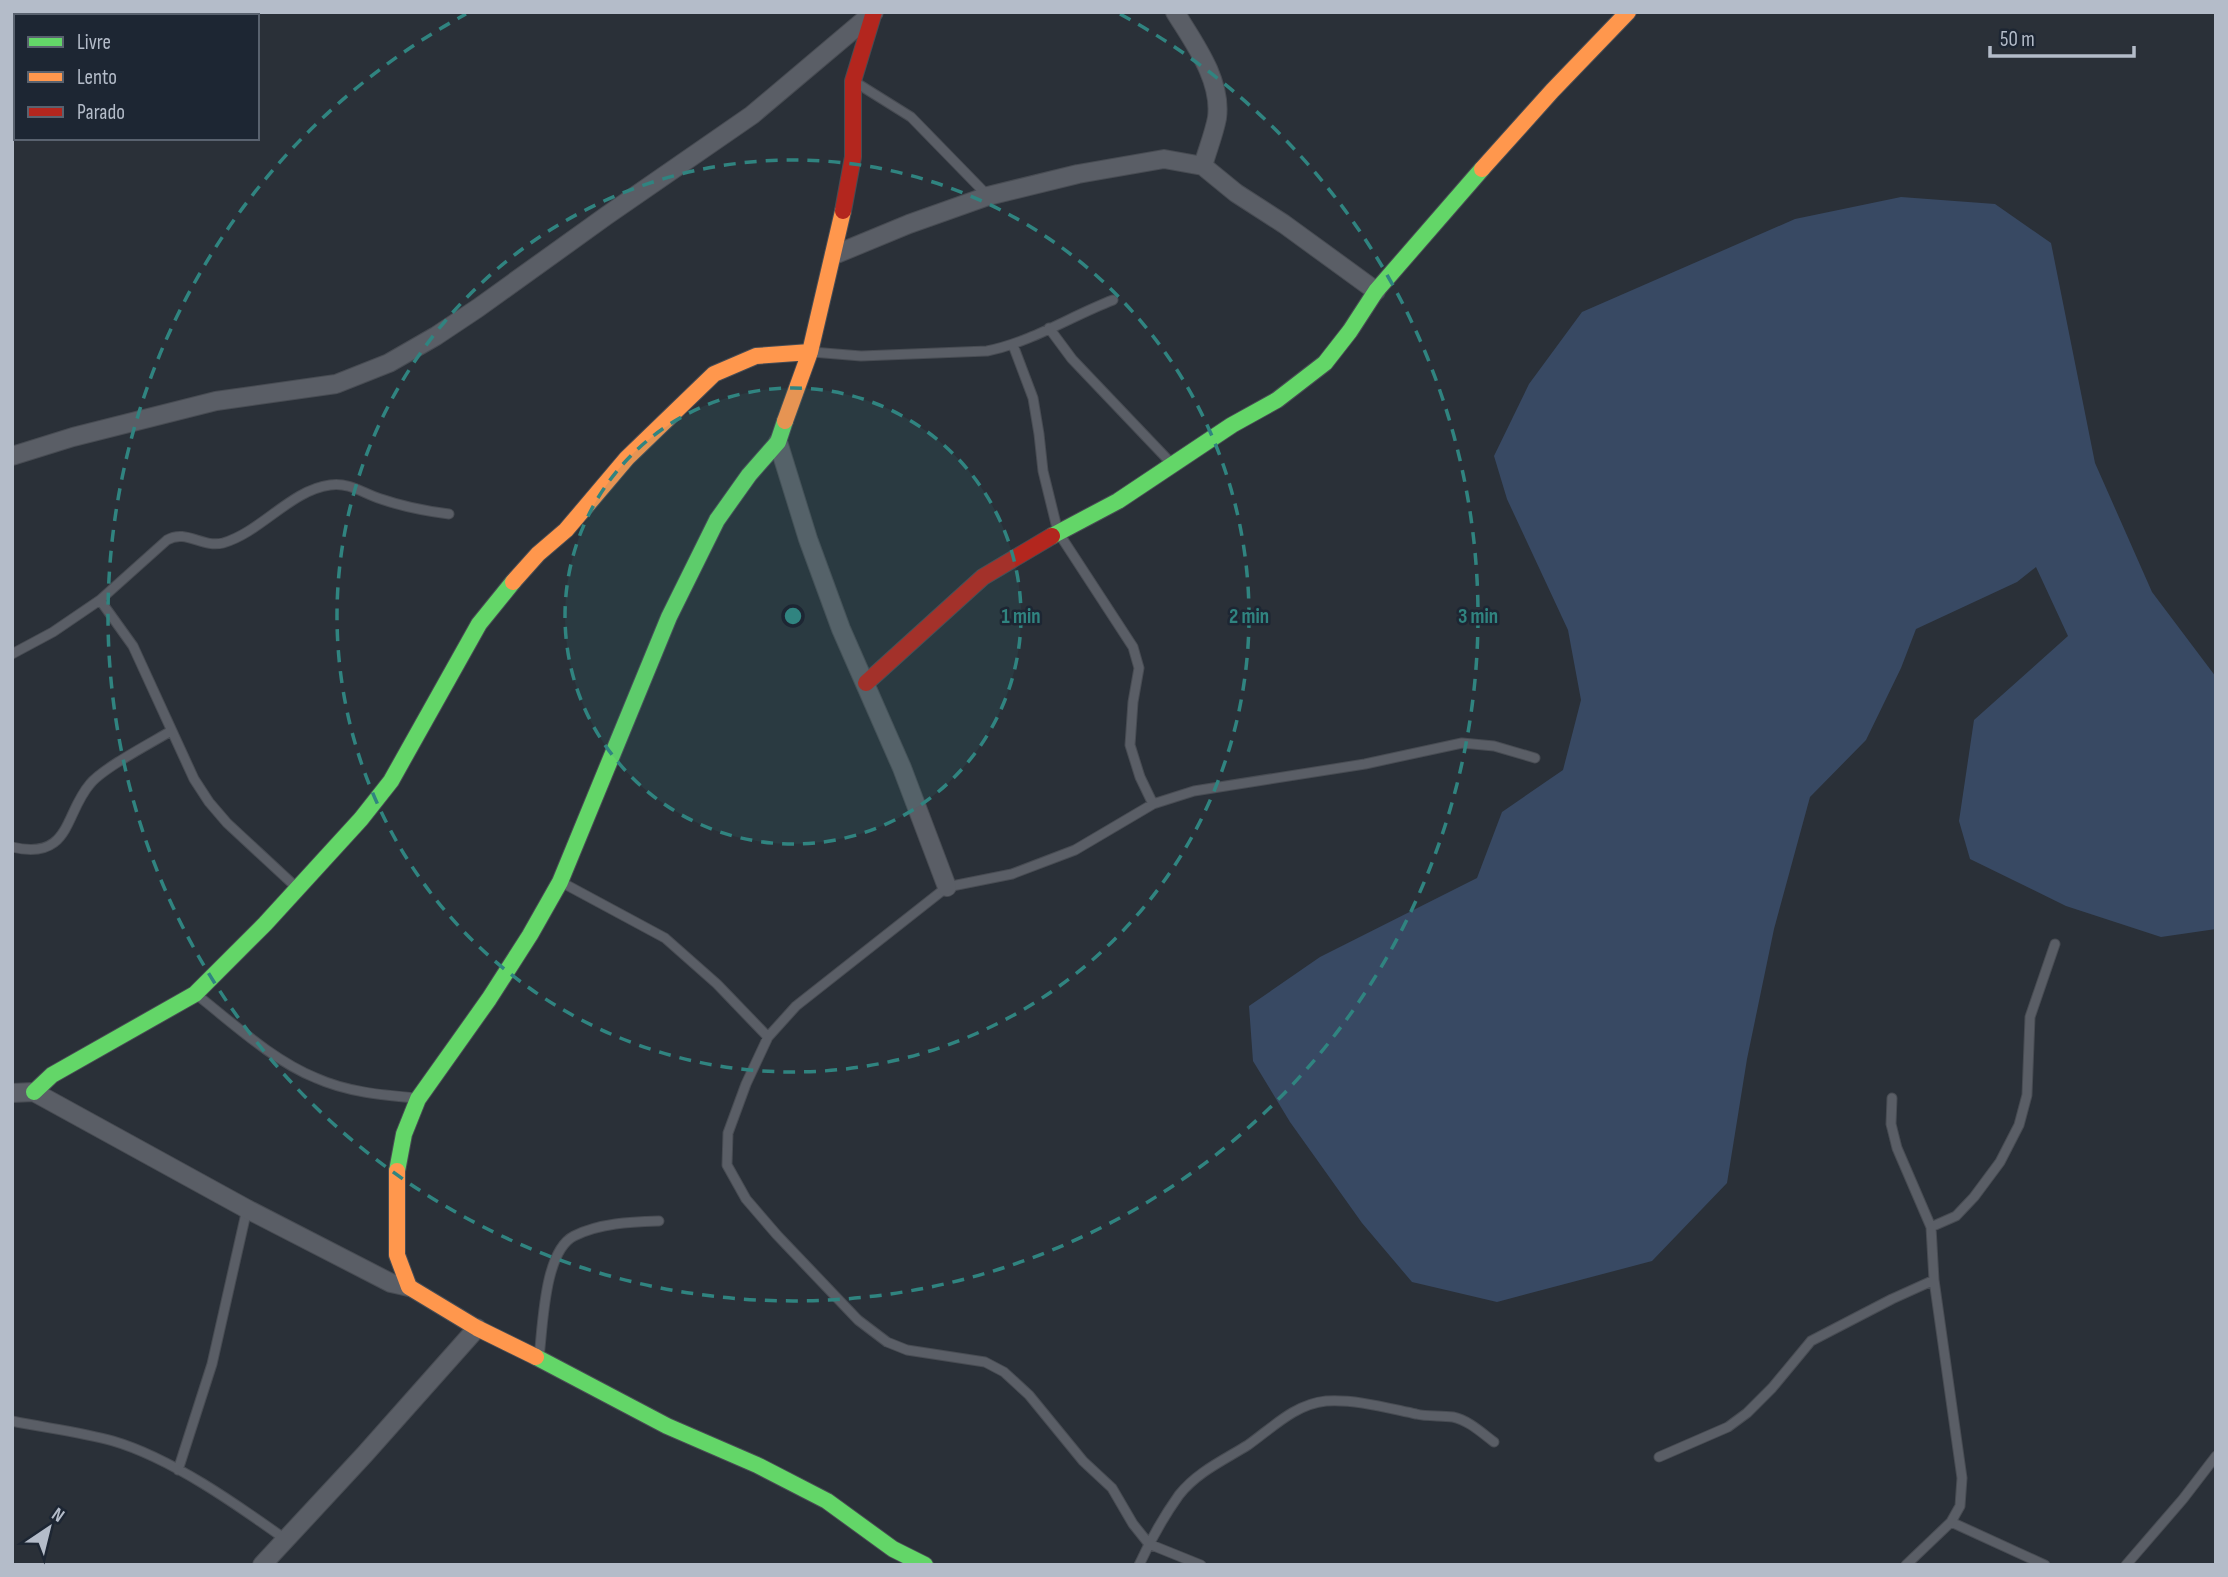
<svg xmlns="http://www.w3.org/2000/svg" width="2228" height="1577" font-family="'Sofia Sans Condensed',sans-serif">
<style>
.water{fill:#384963}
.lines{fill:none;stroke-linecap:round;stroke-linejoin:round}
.lane-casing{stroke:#484c53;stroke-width:11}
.street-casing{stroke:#484c53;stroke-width:20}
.fast-casing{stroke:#484c53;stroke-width:18}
.slow-casing{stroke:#484c53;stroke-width:18}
.jam-casing{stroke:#484c53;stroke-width:18}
.lane{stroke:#5a5e66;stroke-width:9}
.street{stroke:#5a5e66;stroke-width:18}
.fast{stroke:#63d668;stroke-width:16}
.slow{stroke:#ff974d;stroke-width:16}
.jam{stroke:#b3261e;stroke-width:16}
.ring{fill:none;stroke:#308480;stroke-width:3.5;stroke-dasharray:12 9}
.centre{fill:#308480;stroke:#1d2633;stroke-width:3.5}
.ring-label{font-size:21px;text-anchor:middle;font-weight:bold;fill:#308480;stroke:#1d2633;stroke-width:5;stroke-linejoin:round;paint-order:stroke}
</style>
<rect width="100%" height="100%" fill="#2a3038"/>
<path class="water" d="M1901,197L1995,204L2051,243L2095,463L2152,592L2216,677V929L2161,937L2066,906L1970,859L1959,821L1974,720L2068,636L2036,567L2017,582L1916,629L1901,668L1866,740L1810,797L1774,929L1747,1059L1727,1183L1652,1261L1497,1302L1412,1282L1362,1223L1290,1122L1253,1061L1249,1006L1320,957L1477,878L1502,812L1563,770L1581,700L1568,630L1507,499L1494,456L1529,384L1582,312L1795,219Z"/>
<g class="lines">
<defs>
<path id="lane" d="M23,16L26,12
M12,26L16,22
M855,82L911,117L988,196
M1049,328L1072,359L1172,464
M1013,345L1033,398L1039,434L1043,471L1058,532L1133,647L1139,668L1133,702L1130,745L1140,777L1153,804
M812,352L861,356L987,351C1032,342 1071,316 1113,300
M100,600L133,646L194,779L209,802L227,823L296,887
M12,654L53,632L100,600L167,540C186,529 202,548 223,543C261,532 291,490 330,485C350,482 364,494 381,499C404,507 425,511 449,514
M12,847C71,861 64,814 90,784C103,768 151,743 171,731
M561,882L665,938L717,984L768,1037
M197,995C234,1024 272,1060 316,1078C347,1092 382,1095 416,1098
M1892,1098L1891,1124L1897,1148L1931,1227L1934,1280L1962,1478L1960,1506L1951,1522L1906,1565
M1931,1227L1956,1216L1974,1197L2000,1162L2019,1125L2027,1095L2030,1017L2055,944
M539,1357C543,1326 544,1251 574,1236C600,1223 631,1222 659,1221
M12,1421C46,1428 80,1432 113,1441C171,1458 236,1504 285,1539
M1659,1457L1728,1427L1747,1413L1772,1388L1811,1341L1892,1299L1934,1280
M178,1470L212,1364L247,1209
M1951,1522L2045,1565
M1139,1565C1150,1541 1164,1516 1179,1495C1197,1472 1224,1460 1248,1445C1272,1428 1295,1404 1326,1401C1355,1399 1387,1408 1416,1414C1428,1417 1441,1415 1453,1417C1468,1420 1482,1433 1494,1442
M1201,1565L1149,1544L1133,1524L1112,1488L1083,1461L1029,1395L1004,1372L985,1362L907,1350L887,1342L858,1320L777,1235L746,1199L727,1165L728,1133L746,1084L768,1037L796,1006L947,887L1012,874L1075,850L1153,804L1194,791L1365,764L1462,743L1494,746L1535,758
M2126,1565L2183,1499L2216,1456"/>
<path id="street" d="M1175,12C1194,43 1222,80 1217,118C1214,134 1207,151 1203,166
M834,255L909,224L988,196L1078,174L1164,159L1203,166L1236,193L1284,224L1376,291
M778,442L808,539L841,629L902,768L947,887
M12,456L73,437L216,401L336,384L389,363L436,336L478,308L606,216L752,115L874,12
M12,1093L34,1092L247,1209L391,1283L409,1287
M262,1565L365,1454L477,1328"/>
<path id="fast" d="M1052,536L1118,501L1232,425L1277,400L1325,363L1350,331L1376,291L1482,169
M34,1092L52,1075L195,994L265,924L361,819L391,781L479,624L513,582
M397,1171L404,1134L418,1099L489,999L530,935L560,882L669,617L717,520L749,475L778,442L785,421
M536,1357L667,1426L757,1465L827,1501L893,1549L925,1565"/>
<path id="slow" d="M1482,169L1552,91L1628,12
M785,421L810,352L843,211
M513,582L538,554L566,530L627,458L714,374L756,356L810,352
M397,1171V1255L409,1287L477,1328L536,1357"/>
<path id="jam" d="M843,211L853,157V81L874,12
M866,683L983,577L1052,536"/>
</defs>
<use href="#lane" class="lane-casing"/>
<use href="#street" class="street-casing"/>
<use href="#fast" class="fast-casing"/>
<use href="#slow" class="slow-casing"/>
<use href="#jam" class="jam-casing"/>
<use href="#lane" class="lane"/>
<use href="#street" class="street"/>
<use href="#fast" class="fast"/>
<use href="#slow" class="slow"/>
<use href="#jam" class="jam"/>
</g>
<circle cx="793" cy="616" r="228" fill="#308480" fill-opacity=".12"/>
<g class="ring">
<circle cx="793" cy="616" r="228"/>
<circle cx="793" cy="616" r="456"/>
<path d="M1120 14A685 685 0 1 1 466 14"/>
</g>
<circle cx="793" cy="616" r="10" class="centre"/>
<g class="ring-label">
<text x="1021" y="623">1 min</text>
<text x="1249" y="623">2 min</text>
<text x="1478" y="623">3 min</text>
</g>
<rect width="2228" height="1577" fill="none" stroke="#b4bcc9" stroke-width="28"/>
<rect x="14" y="14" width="245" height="126" fill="#1d2633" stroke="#59626f" stroke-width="2"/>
<rect x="28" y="37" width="35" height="10" fill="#63d668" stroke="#59626f" stroke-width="2"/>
<text x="77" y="49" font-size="21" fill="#b4bcc9">Livre</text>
<rect x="28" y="72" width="35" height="10" fill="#ff974d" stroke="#59626f" stroke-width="2"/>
<text x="77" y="84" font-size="21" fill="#b4bcc9">Lento</text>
<rect x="28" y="107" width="35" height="10" fill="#b3261e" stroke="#59626f" stroke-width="2"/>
<text x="77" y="119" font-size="21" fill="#b4bcc9">Parado</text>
<g transform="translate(49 1528) rotate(35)" stroke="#1d2633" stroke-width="5" paint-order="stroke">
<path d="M0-5L12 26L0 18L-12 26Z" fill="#b4bcc9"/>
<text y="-10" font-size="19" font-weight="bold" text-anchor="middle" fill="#b4bcc9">N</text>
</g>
<path d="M1990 46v10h144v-10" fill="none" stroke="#b4bcc9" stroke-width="3.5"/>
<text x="2000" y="46" font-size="21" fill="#b4bcc9" stroke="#1d2633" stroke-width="5" paint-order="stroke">50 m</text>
</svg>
